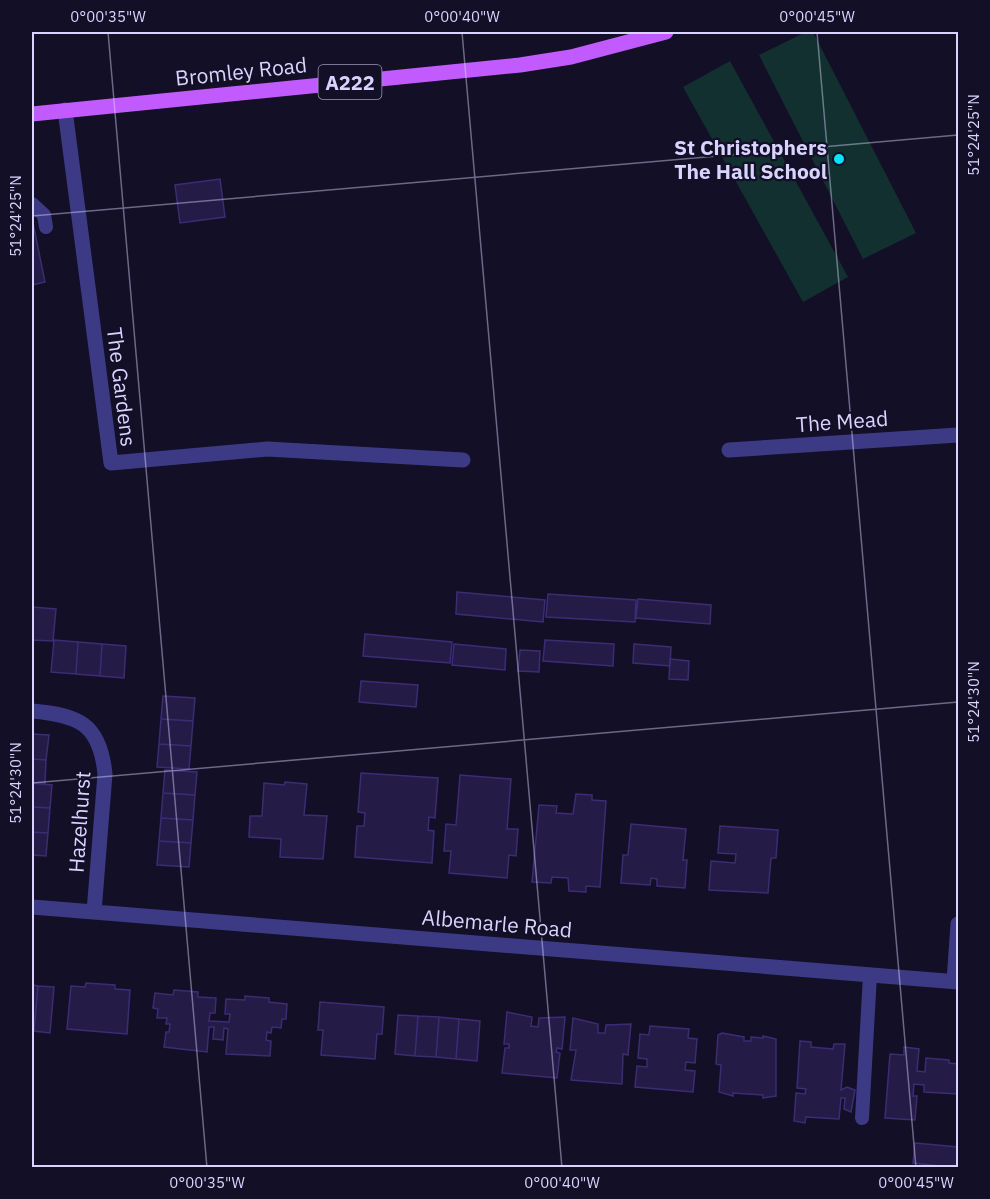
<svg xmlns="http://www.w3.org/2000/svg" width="990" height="1199" font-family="'IBM Plex Sans',sans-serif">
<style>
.green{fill:#12302f}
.building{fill:#241b47;stroke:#3b2d73;stroke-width:1.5}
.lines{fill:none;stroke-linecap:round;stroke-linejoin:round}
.service{stroke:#3d3a85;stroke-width:14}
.minor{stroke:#3d3a85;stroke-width:15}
.primary{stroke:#c25bff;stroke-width:15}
.ticks{fill:none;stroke:#d9d4ff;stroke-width:1.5;stroke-opacity:0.45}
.poi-dot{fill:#00e5ff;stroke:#130f26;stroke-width:2}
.labels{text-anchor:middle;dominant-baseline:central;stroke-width:4.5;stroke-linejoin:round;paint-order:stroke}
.shield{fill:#130f26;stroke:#9e99be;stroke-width:1.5}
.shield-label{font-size:20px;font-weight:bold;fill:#d9d4ff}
.street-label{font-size:21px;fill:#d9d4ff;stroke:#130f26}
.poi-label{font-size:21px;font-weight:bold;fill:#d9d4ff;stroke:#130f26;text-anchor:end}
.neatline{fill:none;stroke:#d9d4ff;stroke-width:2}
.ticks-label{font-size:15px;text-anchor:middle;fill:#d9d4ff}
</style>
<rect width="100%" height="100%" fill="#130f26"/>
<path class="green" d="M806,32H813L916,233L863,259L759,55Z
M730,61L848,277L803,302L683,87Z"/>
<path class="building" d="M220,179L225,217L180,223L175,185Z
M32,218L45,282L32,285Z
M457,592L545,600L543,622L456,614Z
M548,594L636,600L635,622L546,617Z
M638,599L711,605L710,624L636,618Z
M32,607L56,609L53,641L32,640Z
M365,634L452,642L450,663L363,656Z
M54,640L78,642L76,674L51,672Z
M545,640L614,644L613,666L543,661Z
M78,642L102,644L100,676L76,674Z
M102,644L126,646L124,678L100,676Z
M454,644L506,649L505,670L452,665Z
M634,644L671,647L670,666L633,663Z
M520,650L540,651L539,672L518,671Z
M670,659L689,661L688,680L669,679Z
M361,681L418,685L416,707L359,702Z
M163,696L195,698L193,721L161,719Z
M161,719L193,721L191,746L159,744Z
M32,734L49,735L46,760L32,759Z
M159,744L191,746L189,769L157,767Z
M32,759L46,760L45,783H32Z
M165,770L197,772L195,795L163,793Z
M361,773L438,778L435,818L429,817L428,830L434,831L432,863L355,857L357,826H364L365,813L358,812Z
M460,775L511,779L507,829H518L516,856L509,855L507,878L449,873L451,851H444L446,824L456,825Z
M285,782L307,784L304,815L327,816L323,859L280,857L281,839L249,837L250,816H262L264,783L284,785Z
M32,783L52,785L50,808L32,807Z
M163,793L195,795L193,820L161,818Z
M576,794L592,795V800L606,801L600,887L586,886V892L569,891L568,878L552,877L551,883L532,882L539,805L557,806L556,813L573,814Z
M32,807L50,808L48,833L32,832Z
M161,818L193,820L191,843L159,841Z
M631,824L686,829L683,860H687L685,888L657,886V879L651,878L650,885L621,883L623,855H628Z
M720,826L778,830L776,858H771L768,893L709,890L711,861L735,863L736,854L718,853Z
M32,832L48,833L46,856L32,855Z
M159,841L191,843L189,867L157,865Z
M86,983L115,985V989L130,990L127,1034L67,1029L71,986L85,987Z
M32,985L38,986L34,1031H32Z
M38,986L54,987L50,1033L34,1031Z
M174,990L198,992V997L216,998L215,1013H210L209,1021L229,1022L230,1014H225L226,999L245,1000V996L269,998V1002L287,1004L286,1019H282L281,1028L272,1027L271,1033L267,1032L266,1040L271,1041L270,1056L226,1054L228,1029L224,1028L223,1040L213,1039L214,1027H209L207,1052L164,1047L166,1032H169L170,1024H166L167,1018H157L158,1009L153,1008L155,993L173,995Z
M320,1002L384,1007L382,1034H377L375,1059L321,1055L323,1030H318Z
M507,1012L532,1017L531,1026L538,1027L539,1018L565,1017L562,1049L557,1048L556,1052L560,1053L557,1078L502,1073L505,1048H509V1044H504Z
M398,1015L418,1016L415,1056L395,1054Z
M418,1016L439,1017L436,1057L415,1056Z
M439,1017L459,1019L456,1059L436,1057Z
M573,1018L598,1024V1033H605L606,1025L631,1024L628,1055L623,1054L622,1084L571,1080L576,1050H570Z
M459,1019L480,1021L477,1061L456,1059Z
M650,1026L689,1029L688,1038L697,1039L695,1063L686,1062L685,1070L695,1071L693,1092L635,1087L637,1066L647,1067V1059L638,1058L640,1034L649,1035Z
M722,1033L744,1037V1041H751V1037L763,1038V1036L776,1039V1096L763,1098V1095L733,1093V1096L719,1092L721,1065L716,1064L718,1035Z
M800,1041L811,1042V1047L833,1049L834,1044H845L841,1090L847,1087L855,1090L851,1112L844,1109L845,1098H841L839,1119L806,1117L805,1123L794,1121L796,1093L805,1094L806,1089L797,1088Z
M904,1047L919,1049L917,1071L925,1072L926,1058L949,1060V1063L958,1064V1094L924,1092V1085L914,1084L913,1096H917L915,1120L885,1118L890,1054L904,1055Z
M915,1143L958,1147V1168L913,1163Z"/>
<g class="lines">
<path class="service" d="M32,204L44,215L46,227
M862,1118L870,975"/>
<path class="minor" d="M65,110L111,463L267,449L463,460
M729,450L958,435
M32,711C79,715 100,724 105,774L94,912
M32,907L958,982
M954,981L958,924"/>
<path class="primary" d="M32,114L520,65L571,57L666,32"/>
</g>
<path class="ticks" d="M108,32L207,1168M462,32L562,1168M817,32L916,1168M32,216L958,135M32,783L958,702"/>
<circle class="poi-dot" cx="839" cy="159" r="6"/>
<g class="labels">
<rect class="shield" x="318.5" y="65" width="63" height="34" rx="4.5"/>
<g class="shield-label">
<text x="350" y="82">A222</text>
</g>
<g class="street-label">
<text transform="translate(241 71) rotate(-6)">Bromley Road</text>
<text transform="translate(122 387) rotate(83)">The Gardens</text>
<text transform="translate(842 421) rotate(-4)">The Mead</text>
<text transform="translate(79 822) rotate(-86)">Hazelhurst</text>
<text transform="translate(497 923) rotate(5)">Albemarle Road</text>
</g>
<g class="poi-label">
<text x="827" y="147">St Christophers<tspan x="827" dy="24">The Hall School</tspan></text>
</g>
</g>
<rect width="990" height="1199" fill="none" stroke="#130f26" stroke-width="66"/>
<rect x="33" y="33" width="924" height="1133" class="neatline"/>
<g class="ticks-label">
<text x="108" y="22">0°00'35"W</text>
<text x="462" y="22">0°00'40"W</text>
<text x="817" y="22">0°00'45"W</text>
<text transform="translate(974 135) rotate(-90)" y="5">51°24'25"N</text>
<text transform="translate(16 216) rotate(-90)" y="5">51°24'25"N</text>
<text transform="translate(974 702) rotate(-90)" y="5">51°24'30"N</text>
<text transform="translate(16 783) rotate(-90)" y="5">51°24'30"N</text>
<text x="207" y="1188">0°00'35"W</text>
<text x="562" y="1188">0°00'40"W</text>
<text x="916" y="1188">0°00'45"W</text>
</g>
</svg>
